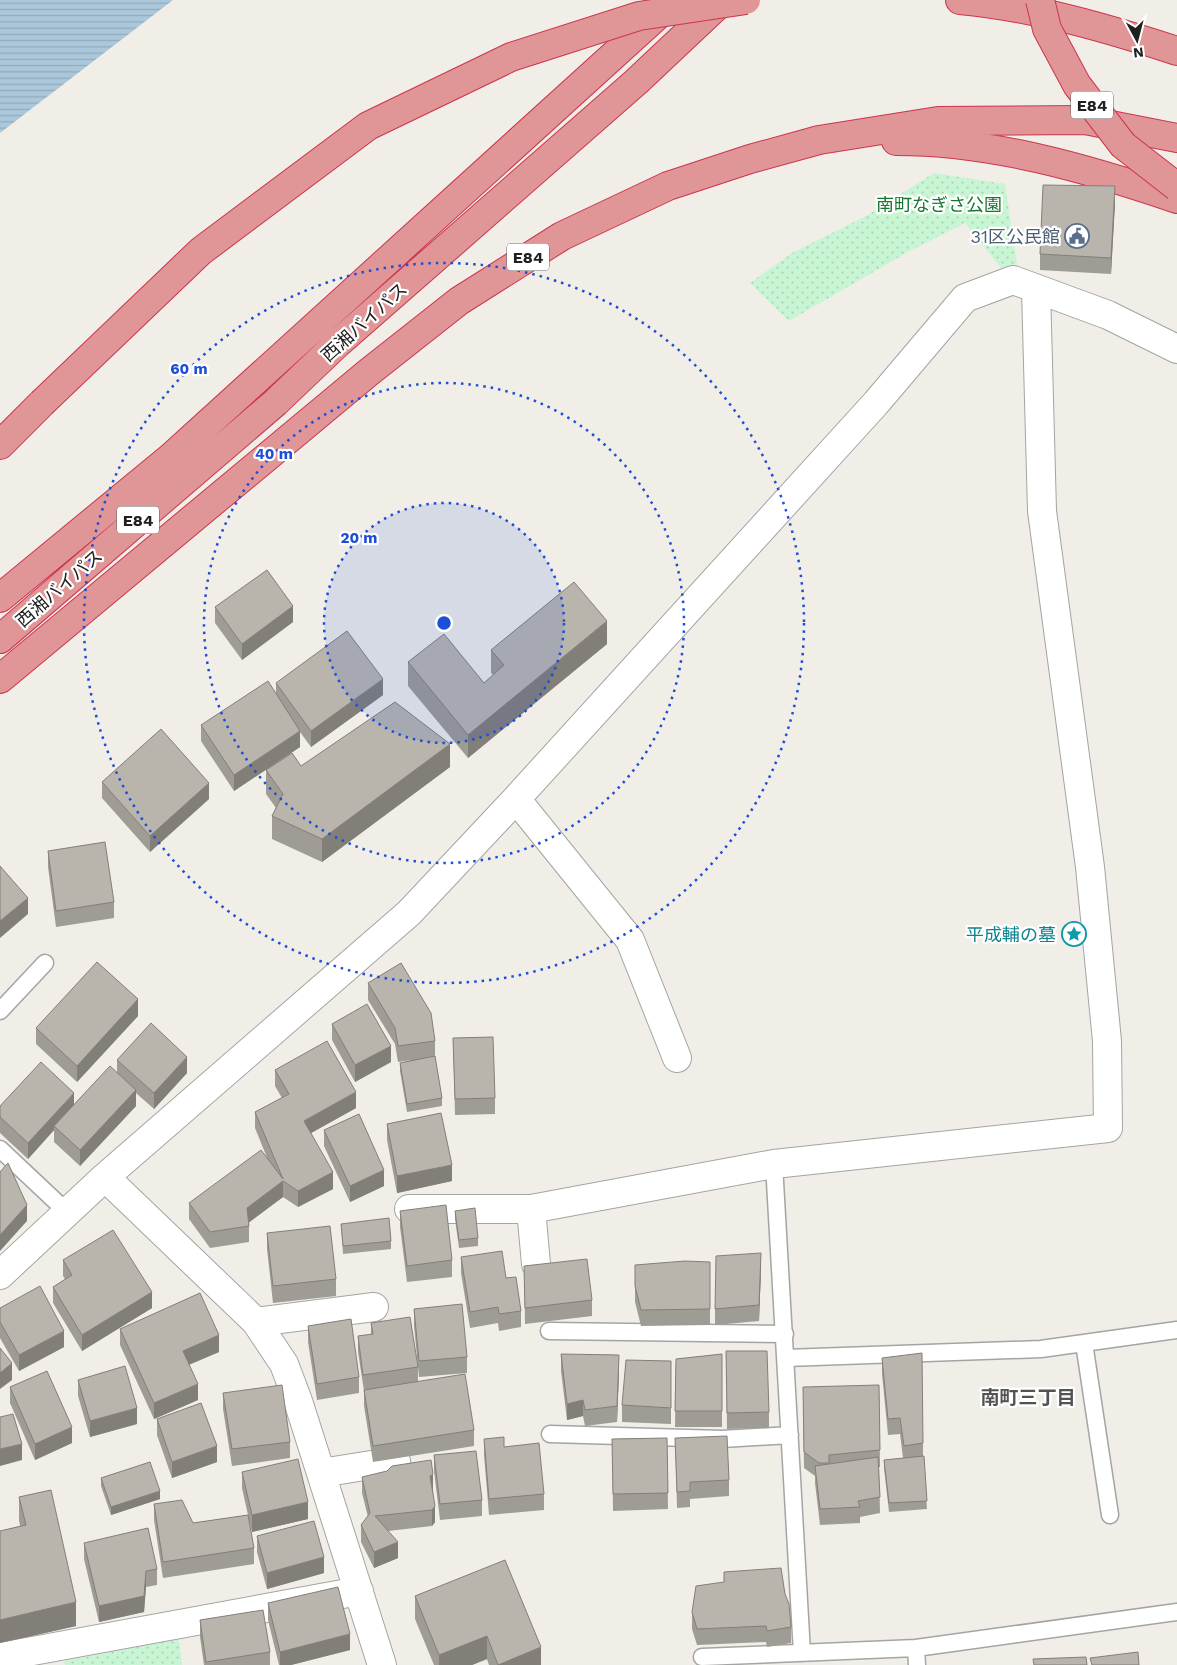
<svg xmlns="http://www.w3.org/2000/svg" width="1177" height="1665" font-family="'Work Sans','Noto Sans JP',sans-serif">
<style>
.park{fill:url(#park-dots)}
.water{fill:url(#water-rules)}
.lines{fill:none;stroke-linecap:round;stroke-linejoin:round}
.service-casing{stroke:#a4a4a4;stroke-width:19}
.minor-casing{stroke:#a4a4a4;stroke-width:30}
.motorway-casing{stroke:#cd344e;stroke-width:30}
.service{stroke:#fff;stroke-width:16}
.minor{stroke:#fff;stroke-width:28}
.motorway{stroke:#e09596;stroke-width:28}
.motorway-bridge-casing{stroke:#cd344e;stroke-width:30;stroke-linecap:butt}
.motorway-bridge{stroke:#e09596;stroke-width:28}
.wall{fill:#9f9c95}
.shaded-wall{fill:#827f79}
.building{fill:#b9b5ad;stroke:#827f79}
.ring{fill:none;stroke:#1d4ed8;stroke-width:2.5;stroke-dasharray:2.5 5}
.labels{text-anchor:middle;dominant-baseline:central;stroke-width:4.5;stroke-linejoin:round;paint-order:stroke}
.shield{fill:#fff;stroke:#636363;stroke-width:1}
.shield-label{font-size:16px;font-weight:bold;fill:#202020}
.park-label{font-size:18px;fill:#15772e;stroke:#fff}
.service-label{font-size:18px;fill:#4e5e75;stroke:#fff;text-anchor:end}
.street-label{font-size:18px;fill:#202020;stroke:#fff}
.culture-label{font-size:18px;fill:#0d838f;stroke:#fff;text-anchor:end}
.neighbourhood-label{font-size:19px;font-weight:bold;fill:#535353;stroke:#fff}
.centre{fill:#1d4ed8;stroke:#fff;stroke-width:2.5}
.ring-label{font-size:15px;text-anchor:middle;font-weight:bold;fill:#1d4ed8;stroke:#fff;stroke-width:4.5;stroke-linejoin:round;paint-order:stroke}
</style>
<defs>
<pattern id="park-dots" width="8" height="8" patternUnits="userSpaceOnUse" patternTransform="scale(1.25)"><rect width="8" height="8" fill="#c8f6d4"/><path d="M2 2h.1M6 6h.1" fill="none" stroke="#acd3b6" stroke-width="1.8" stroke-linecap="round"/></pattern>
<pattern id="water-rules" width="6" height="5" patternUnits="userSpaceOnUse" patternTransform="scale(1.25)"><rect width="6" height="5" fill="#abc7da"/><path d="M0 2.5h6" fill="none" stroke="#93abbb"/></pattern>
</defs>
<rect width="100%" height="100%" fill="#f0eee7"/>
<path class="park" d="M934,173L1005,184L1017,264L1001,268L965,223L908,252L789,321L750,283L792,253L866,216Z
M179,1639L182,1665H65L64,1661Z"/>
<path class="water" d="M0,0H173L0,133Z"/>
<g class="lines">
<defs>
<path id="service" d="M0,1011L45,963
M0,1149L67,1212
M774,1164L802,1653
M549,1331L785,1334
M1084,1343L1110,1515
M786,1358L1041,1349L1177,1330
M550,1434L722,1439L790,1435
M916,1648L1177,1612
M702,1657L916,1648L917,1665"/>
<path id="minor" d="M516,799L630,940L677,1058
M105,1177L256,1322L284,1364L298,1401L382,1665
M409,1209H531L774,1164L1108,1128L1107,1041L1090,867L1042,511L1036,289
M531,1209L536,1264
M0,1275L105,1177L409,913L516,799L876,403L965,298L1013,280L1108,315L1177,349
M256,1322L374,1307
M321,1473L396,1461
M0,1657L359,1591"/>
<path id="motorway" d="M960,0C1034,7 1107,28 1177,51
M896,141C992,141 1086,168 1177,199
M0,445L42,403
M0,598L171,457L669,5
M0,639L276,402L337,344L636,82L723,0
M0,679L369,372L459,301L562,236L668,186L750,159L819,140L938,121L1085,120L1177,138"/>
</defs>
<use href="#service" class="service-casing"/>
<use href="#minor" class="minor-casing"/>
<use href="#motorway" class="motorway-casing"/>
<use href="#service" class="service"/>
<use href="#minor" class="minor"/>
<use href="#motorway" class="motorway"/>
<defs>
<path id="motorway-bridge" d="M1040,0L1047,29L1077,85L1123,145L1177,187
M42,403L201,251L368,126L511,57L639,16L746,0"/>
</defs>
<use href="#motorway-bridge" class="motorway-bridge-casing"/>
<use href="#motorway-bridge" class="motorway-bridge"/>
</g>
<path class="wall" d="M1115,203L1111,274L1040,270V254Z
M215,607L293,622L242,660L215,623Z
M607,644L468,758L408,686V662L484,683L493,675L491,673V650Z
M276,683L383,695L311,747L300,732V747L234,791L201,741V725L276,694Z
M301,766L450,767L322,862L272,839V816L276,808L266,794V770Z
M102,782L209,799L150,852L102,798Z
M48,851L114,902V918L56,927L48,867Z
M368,983L435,1041V1057L442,1098V1106L407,1112L400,1071V1063L412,1060L398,1062L395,1044L368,1000Z
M138,1016L77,1082L36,1044V1028Z
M332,1024L391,1062L355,1082L332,1040Z
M453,1038L495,1098V1114L455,1115Z
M117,1060L187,1073L154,1109L136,1093V1106L80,1166L54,1142V1130L28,1159L0,1133V1106L74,1105L117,1073Z
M275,1070L356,1108L311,1133L333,1189L298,1207L283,1197L249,1222V1242L210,1248L189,1219V1203L268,1160L255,1128V1112L282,1098L275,1086Z
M387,1124L452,1181L397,1193L387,1140Z
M324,1130L384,1186L350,1202L324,1146Z
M400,1211L452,1260V1277L407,1282L400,1227Z
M455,1211L478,1238V1246L459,1248L455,1219Z
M341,1224L391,1241V1249L343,1254Z
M267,1233L336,1279V1296L273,1303L267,1249Z
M461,1257L506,1278L521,1311V1327L499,1331L498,1323L470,1328L461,1273Z
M63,1260L152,1308L82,1351L53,1303V1287L65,1279L63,1276Z
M710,1262V1325L641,1326L635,1302V1265Z
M524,1266L592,1300V1316L525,1324Z
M761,1269L759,1321L715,1325V1309Z
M0,1308L64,1347L19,1371L0,1338Z
M414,1309L467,1357V1373L419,1377L414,1326Z
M371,1323L418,1367V1381L474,1430V1446L373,1462L364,1406V1391L358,1352V1336L371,1334Z
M308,1326L359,1377V1393L317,1400L308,1342Z
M120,1329L219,1352L189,1365L198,1400L154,1419L120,1345Z
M726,1351L769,1412V1428L727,1429Z
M561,1354L619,1371L617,1422L585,1426L583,1416L567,1420L561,1371Z
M722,1354V1427H675L676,1359Z
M882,1358L923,1443V1456L927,1509L889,1512L884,1468V1460L903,1458L900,1434L888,1435L882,1374Z
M671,1361V1424L622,1422V1405Z
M78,1380L137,1424L90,1437L78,1396Z
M879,1385L880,1467H879L880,1513L860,1517V1523L820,1525L815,1483V1476L804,1468L803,1403Z
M10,1387L72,1443L35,1460L10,1403Z
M223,1393L290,1442V1458L232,1466L223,1409Z
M157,1419L217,1462L172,1478L157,1435Z
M667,1438L668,1509L613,1511L612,1439Z
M675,1438L729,1480V1496L690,1499V1507L677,1508Z
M484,1439L504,1447L544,1494V1510L489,1515L484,1455Z
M434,1455L482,1500V1516L440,1520L434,1471Z
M242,1472L308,1519L252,1532L249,1520L254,1548V1564L163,1578L154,1520V1504L193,1523L248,1515L242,1488Z
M362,1477L433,1490V1491L435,1522L432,1526L388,1531L398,1558L374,1568L361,1542V1525L368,1517L362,1493Z
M101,1478L160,1499L111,1515L101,1486Z
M19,1497L76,1626L0,1643V1531L20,1526L19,1520Z
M257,1536L324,1573L267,1589L257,1552Z
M84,1543L157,1569V1585L146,1587L144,1612L99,1622L84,1559Z
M724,1572L785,1594L791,1627V1643L767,1647L766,1642L697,1645L692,1629V1612L724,1582Z
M415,1596L541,1665H489L487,1659L472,1665H434L415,1619Z
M268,1603L350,1650L291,1665H279L268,1620Z
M200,1620L270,1652V1665H204L200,1637Z"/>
<path class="shaded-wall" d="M1115,186V203L1111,274V258Z
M293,606V622L242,660V644Z
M607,621V644L468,758V735Z
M383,679V695L311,747V731Z
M300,731V747L234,791V775Z
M450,744V767L322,862V839Z
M209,783V799L150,852V836Z
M28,898V914L0,938V921Z
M138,999V1016L77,1082V1066Z
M391,1046V1062L355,1082V1065Z
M187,1057V1073L154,1109V1093Z
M136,1090V1106L80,1166V1150Z
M356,1092V1108L304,1137V1121Z
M74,1093V1109L54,1126V1130L28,1159V1143Z
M452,1165V1181L397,1193V1176Z
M384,1170V1186L350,1202V1186Z
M333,1172V1189L298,1207V1191Z
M283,1181V1197L247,1224V1208Z
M27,1205V1221L0,1251V1235Z
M761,1253V1269L759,1321V1305Z
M152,1292V1308L82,1351V1335Z
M64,1331V1347L19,1371V1355Z
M219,1335V1352L183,1367V1351Z
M619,1355V1371L617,1422V1406Z
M12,1363V1380L0,1389V1373Z
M198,1384V1400L154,1419V1403Z
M583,1400V1416L567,1420V1404Z
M137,1408V1424L90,1437V1421Z
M72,1427V1443L35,1460V1444Z
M22,1444V1460L0,1466V1449Z
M217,1446V1462L172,1478V1462Z
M433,1474V1490L430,1492V1476Z
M160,1491V1499L111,1515V1507Z
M308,1502V1519L252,1532V1515Z
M435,1506V1522L432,1526V1510Z
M398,1542V1558L374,1568V1552Z
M324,1557V1573L267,1589V1573Z
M146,1571V1587L144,1612L99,1622V1606Z
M76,1602V1626L0,1643V1620Z
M350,1634V1650L291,1665H280V1652Z
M487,1636V1659L472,1665H439V1655Z
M541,1647V1665H498Z"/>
<path class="building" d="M1043,185L1115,186L1111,258L1040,254Z
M267,570L293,606L242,644L215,607Z
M574,582L607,621L468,735L408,662L444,634L484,683L504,665L491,650Z
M347,631L383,679L311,731L276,683Z
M268,681L300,731L234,775L201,725Z
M395,702L450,744L322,839L272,816L283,794L266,770L292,753L301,766Z
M161,729L209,783L150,836L102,782Z
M105,842L114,902L56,911L48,851Z
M0,866L28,898L0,921Z
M97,962L138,999L77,1066L36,1028Z
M401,963L431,1013L435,1041L398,1046L395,1028L368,983Z
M367,1004L391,1046L355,1065L332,1024Z
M151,1023L187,1057L154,1093L117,1060Z
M493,1037L495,1098L455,1099L453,1038Z
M327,1041L356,1092L304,1121L333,1172L298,1191L283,1181L247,1208L249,1226L210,1232L189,1203L261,1150L283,1179L255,1112L289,1094L275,1070Z
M435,1056L442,1098L407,1104L400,1063Z
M41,1062L74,1093L28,1143L0,1117V1106Z
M110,1066L136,1090L80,1150L54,1126Z
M441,1113L452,1165L397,1176L387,1124Z
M359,1114L384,1170L350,1186L324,1130Z
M8,1163L27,1205L0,1235V1172Z
M446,1205L452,1260L407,1266L400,1211Z
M475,1208L478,1238L459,1240L455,1211Z
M389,1218L391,1241L343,1246L341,1224Z
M330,1226L336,1279L273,1286L267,1233Z
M113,1230L152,1292L82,1335L53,1287L72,1275L63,1260Z
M502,1251L506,1278L516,1277L521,1311L499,1314L498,1307L470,1312L461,1257Z
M761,1253L759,1305L715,1309L716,1256Z
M587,1259L592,1300L525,1308L524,1266Z
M685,1261L710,1262V1309L641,1310L635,1286V1265Z
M40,1286L64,1331L19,1355L0,1322V1308Z
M200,1293L219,1335L183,1351L198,1384L154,1403L120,1329Z
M462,1304L467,1357L419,1361L414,1309Z
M410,1317L418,1367L363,1375L358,1336L373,1334L371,1323Z
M351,1319L359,1377L317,1384L308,1326Z
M0,1348L12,1363L0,1373Z
M726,1351H767L769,1412L727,1413Z
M922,1353L923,1443L904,1446L900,1418L888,1419L882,1358Z
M561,1354L619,1355L617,1406L585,1410L583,1400L567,1404Z
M722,1354V1411H675L676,1359Z
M626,1360L671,1361V1408L622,1405Z
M125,1366L137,1408L90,1421L78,1380Z
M47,1371L72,1427L35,1444L10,1387Z
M465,1374L474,1430L373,1446L364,1390Z
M282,1385L290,1442L232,1449L223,1393Z
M879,1385L880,1450L829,1455V1463H819L804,1452L803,1387Z
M201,1403L217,1446L172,1462L157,1419Z
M13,1414L22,1444L0,1449V1417Z
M727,1436L729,1480L690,1482V1491L677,1492L675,1438Z
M504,1437V1447L539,1443L544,1494L489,1499L484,1439Z
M667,1438L668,1493L613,1494L612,1439Z
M476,1451L482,1500L440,1504L434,1455Z
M924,1456L927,1501L889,1503L884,1460Z
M878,1457L880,1497L858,1501L860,1507L820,1509L815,1466Z
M298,1459L308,1502L252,1515L242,1472Z
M431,1460L433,1474L430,1476L435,1506L432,1510L375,1516L398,1542L374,1552L361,1525L370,1513L362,1477L387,1471L392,1466Z
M150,1462L160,1491L111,1507L101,1478Z
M51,1490L76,1602L0,1620V1531L26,1525L19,1497Z
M182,1500L193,1523L248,1515L254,1548L163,1562L154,1504Z
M314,1521L324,1557L267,1573L257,1536Z
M148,1528L157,1569L146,1571L144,1596L99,1606L84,1543Z
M505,1560L541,1647L498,1665L487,1636L439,1655L415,1596Z
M781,1568L785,1594L789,1604L791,1627L767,1631L766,1626L697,1629L692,1612L696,1586L724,1582V1572Z
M338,1587L350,1634L280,1652L268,1603Z
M263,1610L270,1652L206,1662L200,1620Z
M1138,1652L1139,1665H1092L1090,1658Z
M1086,1657L1087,1665H1034L1033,1659Z"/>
<circle cx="444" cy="623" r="120" fill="#1d4ed8" fill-opacity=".12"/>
<g class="ring">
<circle cx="444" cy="623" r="120"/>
<circle cx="444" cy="623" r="240"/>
<circle cx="444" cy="623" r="360"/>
</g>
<defs>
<symbol id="civic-ring" viewBox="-11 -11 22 22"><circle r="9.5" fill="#fff" stroke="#5c6f8a" stroke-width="1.5"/><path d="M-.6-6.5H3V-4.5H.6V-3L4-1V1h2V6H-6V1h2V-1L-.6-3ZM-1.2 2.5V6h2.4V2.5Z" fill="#5c6f8a"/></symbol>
<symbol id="sight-ring" viewBox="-11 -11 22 22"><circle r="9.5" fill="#fff" stroke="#0f9aa8" stroke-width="1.5"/><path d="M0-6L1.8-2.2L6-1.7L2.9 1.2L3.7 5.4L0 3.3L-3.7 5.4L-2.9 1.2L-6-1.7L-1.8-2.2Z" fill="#0f9aa8"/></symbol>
</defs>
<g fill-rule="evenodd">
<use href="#civic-ring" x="1063" y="222" width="28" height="28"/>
<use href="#sight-ring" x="1060" y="920" width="28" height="28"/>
</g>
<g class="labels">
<g class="shield">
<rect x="1071" y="91.5" width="42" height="27" rx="4"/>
<rect x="507" y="243.5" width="42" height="27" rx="4"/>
<rect x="117" y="506.5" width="42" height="27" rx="4"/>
</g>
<g class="shield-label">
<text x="1092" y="105">E84</text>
<text x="528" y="257">E84</text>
<text x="138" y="520">E84</text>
</g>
<g class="park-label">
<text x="939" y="204">南町なぎさ公園</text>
</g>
<g class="service-label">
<text x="1060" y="236">31区公民館</text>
</g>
<g class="street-label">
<text transform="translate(364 322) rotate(-42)">西湘バイパス</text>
<text transform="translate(59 588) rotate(-41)">西湘バイパス</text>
</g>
<g class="culture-label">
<text x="1056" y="934">平成輔の墓</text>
</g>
<g class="neighbourhood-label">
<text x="1028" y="1397">南町三丁目</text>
</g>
</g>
<circle cx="444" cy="623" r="8" class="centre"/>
<g class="ring-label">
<text x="189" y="374">60 m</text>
<text x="274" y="459">40 m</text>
<text x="359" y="543">20 m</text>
</g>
<g transform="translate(1137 40) rotate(173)" stroke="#ffffff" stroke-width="4" paint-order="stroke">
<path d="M0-4L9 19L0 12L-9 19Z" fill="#202020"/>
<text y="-8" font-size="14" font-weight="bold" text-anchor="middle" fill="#202020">N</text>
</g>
</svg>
